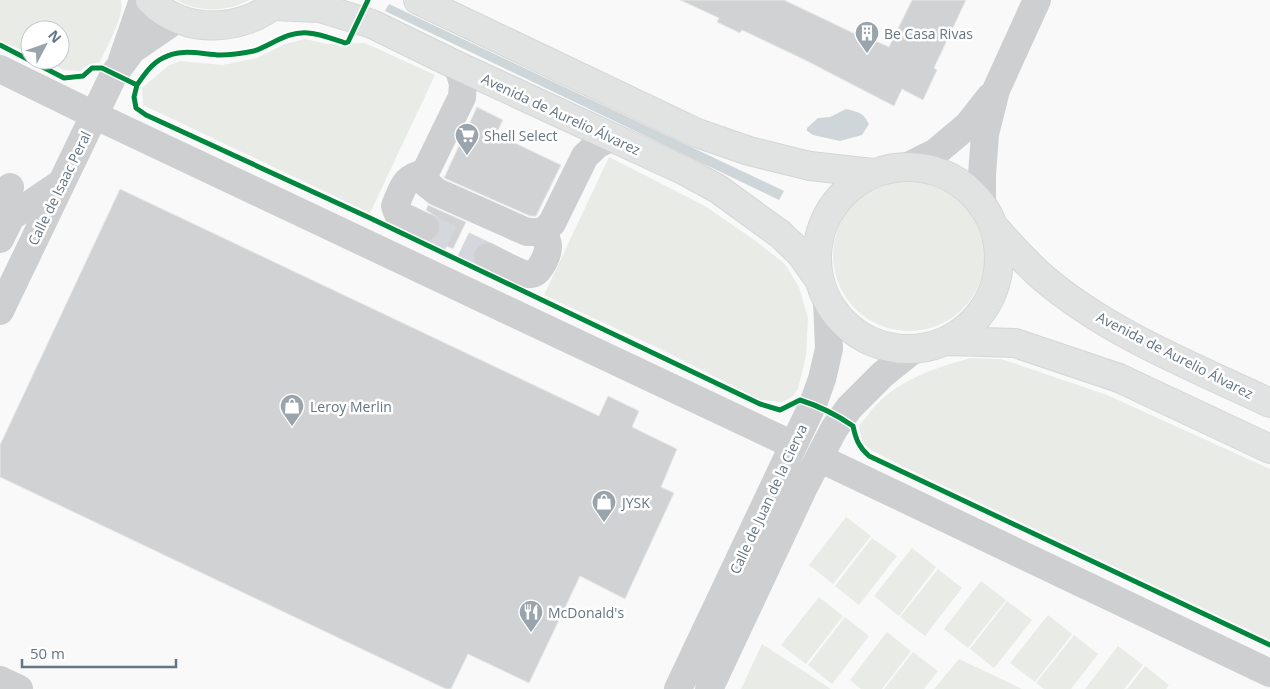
<svg xmlns="http://www.w3.org/2000/svg" width="1270" height="689" font-family="'Open Sans',sans-serif">
<style>
.green{fill:#e8ebe6}
.water{fill:#ced6d9}
.building{fill:#d0d2d3;stroke:#e8e8e8}
.lines{fill:none;stroke-linecap:round;stroke-linejoin:round}
.minor-tunnel{stroke:#d4d8dc;stroke-width:28;stroke-dasharray:28 14;stroke-linecap:butt}
.major-casing{stroke:#d5d6d7;stroke-width:30}
.minor{stroke:#cecfd0;stroke-width:28}
.major{stroke:#e1e2e2;stroke-width:28}
.cycleway-casing{stroke:#fff;stroke-width:8}
.cycleway{stroke:#00873e;stroke-width:5}
.labels{text-anchor:middle;dominant-baseline:central;stroke-width:5;stroke-linejoin:round;paint-order:stroke}
.poi-label{font-size:14px;fill:#657683;stroke:#fff;text-anchor:start}
.street-label{font-size:14px;fill:#657683;stroke:#fff}
</style>
<rect width="100%" height="100%" fill="#f9f9f9"/>
<path class="green" d="M0,0H121C125,16 107,46 100,62L89,64L80,71L64,70L43,60H60V30H30V54L0,40Z
M177,0H249C228,12 198,13 177,0Z
M305,39L327,44L365,43L435,75L370,213L143,105L142,88L168,66L180,61L222,65L257,58L285,44Z
M609,157L705,206L757,242L785,264L799,287L808,318L806,356L798,389L792,397L782,402L761,400L658,348L544,295Z
M833 255a76 76 0 1 1 152 0a76 76 0 1 1-152 0Z
M970,358L1001,359L1107,395L1270,469V640L904,467L869,449L862,441L859,426C865,419 870,411 876,405C902,378 936,368 970,358Z
M846,517L871,536L833,584L809,565Z
M872,538L897,556L859,605L835,586Z
M912,548L936,567L899,616L874,596Z
M938,569L962,588L925,636L900,617Z
M981,581L1006,600L968,648L944,629Z
M819,597L843,616L806,664L781,645Z
M1007,601L1032,620L994,668L970,649Z
M1048,615L1072,634L1035,682L1010,663Z
M845,617L869,636L832,684L808,665Z
M887,632L911,651L882,689H861L850,680Z
M1074,635L1098,654L1071,689H1044L1036,683Z
M762,644L831,689H741Z
M1118,646L1143,665L1124,689H1085Z
M913,652L938,671L924,689H884Z
M959,659L1022,689H934Z
M1145,666L1169,685L1166,689H1127Z"/>
<path class="water" d="M389,4L784,191L779,200L385,11Z
M846,109C858,112 863,112 869,124L862,135L840,141L813,135L807,131V128L818,118L830,117Z"/>
<path class="building" d="M680,0H784L870,41L871,39L889,47L912,0H966L934,68L937,70L923,100L902,89L894,106L807,61L742,30L740,33L717,22L719,18Z
M477,107L503,120L496,134L561,165L536,216H530L444,178Z
M120,189L599,416L608,396L639,411L632,427L677,449L661,487L674,493L625,599L580,576L529,683L468,654L451,689H446L0,477V445Z
M428,205L466,222L453,249L434,240L439,233L440,225L438,218L426,210Z"/>
<g class="lines">
<path class="minor-tunnel" d="M425,227L488,257"/>
<defs>
<path id="major" d="M150,0C183,35 245,33 279,0
M418,0L697,133L749,151L810,166L873,173
M273,6L320,8L372,24L458,66L685,171L718,189L780,234L800,253L818,278
M817 258a91 91 0 1 1 182 0a91 91 0 1 1-182 0Z
M994,227C1009,244 1024,261 1041,276C1107,333 1192,366 1270,403
M948,341L1015,343L1119,378L1270,449"/>
</defs>
<use href="#major" class="major-casing"/>
<path class="minor" d="M122,60L143,0
M458,66L463,84L462,97L425,173L427,184L437,192L527,232H543L552,223L585,156L598,144L611,138
M0,69L94,115L793,445
M908,166L936,152L968,125L990,97
M982,205V175L985,134L996,90L1037,0
M0,207L10,187
M425,227L398,214L395,206C403,187 404,177 425,173
M0,239L11,217L61,183
M488,257C497,261 522,276 531,274C538,273 541,266 544,261C550,249 549,243 543,232
M0,311L114,74L132,50L177,19
M819,458L1270,673
M0,680L19,689
M678,689L813,404L822,379L829,349L827,301
M709,689L804,487L834,429L849,408L883,374L913,350"/>
<use href="#major" class="major"/>
<defs>
<path id="cycleway" d="M0,45L64,78L83,76L92,68H102L137,85L134,97L136,108L146,115L370,218L760,404L780,410L800,400C819,406 837,415 853,426C856,440 859,447 869,456L1270,645
M137,85C144,75 152,63 163,58C181,48 200,54 220,55C230,55 244,53 254,51C272,45 287,31 308,33C321,34 333,39 345,43L348,42L368,0"/>
</defs>
<use href="#cycleway" class="cycleway-casing"/>
<use href="#cycleway" class="cycleway"/>
</g>
<defs>
<symbol id="building-pin" viewBox="-11 -11 22 30"><path d="M0 17L-7.5 6A9.5 9.5 0 1 1 7.5 6Z" fill="#99a4ac" stroke="#fff"/><path d="M-4-6H4V6H1V3H-1V6H-4ZM-2.5-4.3h1.7v1.8h-1.7ZM.8-4.3h1.7v1.8H.8ZM-2.5-1h1.7V.8h-1.7ZM.8-1h1.7V.8H.8Z" fill="#fff"/></symbol>
<symbol id="supermarket-pin" viewBox="-11 -11 22 30"><path d="M0 17L-7.5 6A9.5 9.5 0 1 1 7.5 6Z" fill="#99a4ac" stroke="#fff"/><path d="M-6-5.5h2.5l.6 2H6L4.5 2H-2.5L-4.4-4H-6ZM-1.5 3.2a1.3 1.3 0 1 0 .1 0ZM3 3.2a1.3 1.3 0 1 0 .1 0Z" fill="#fff"/></symbol>
<symbol id="shop-pin" viewBox="-11 -11 22 30"><path d="M0 17L-7.5 6A9.5 9.5 0 1 1 7.5 6Z" fill="#99a4ac" stroke="#fff"/><path d="M-5-2.5h2.3a2.7 3.5 0 0 1 5.4 0H5L5.5 6h-11ZM-1.5-2.5h3a1.5 2.3 0 0 0-3 0Z" fill="#fff"/></symbol>
<symbol id="restaurant-pin" viewBox="-11 -11 22 30"><path d="M0 17L-7.5 6A9.5 9.5 0 1 1 7.5 6Z" fill="#99a4ac" stroke="#fff"/><path d="M-5-6h1v4h1v-4h1v4h1v-4h1v5L-1.5 .5V6h-2V.5L-5-1ZM5-6V6H3V1.5H1.5Q1.5-4 5-6Z" fill="#fff"/></symbol>
</defs>
<g fill-rule="evenodd">
<use href="#building-pin" x="853" y="19" width="28" height="38"/>
<use href="#supermarket-pin" x="453" y="121" width="28" height="38"/>
<use href="#shop-pin" x="278" y="392" width="28" height="38"/>
<use href="#shop-pin" x="590" y="488" width="28" height="38"/>
<use href="#restaurant-pin" x="517" y="598" width="28" height="38"/>
</g>
<g class="labels">
<g class="poi-label">
<text x="884" y="33">Be Casa Rivas</text>
<text x="484" y="135">Shell Select</text>
<text x="310" y="406">Leroy Merlin</text>
<text x="622" y="502">JYSK</text>
<text x="548" y="612">McDonald's</text>
</g>
<g class="street-label">
<text transform="translate(561 114) rotate(25)">Avenida de Aurelio Álvarez</text>
<text transform="translate(59 188) rotate(-64)">Calle de Isaac Peral</text>
<text transform="translate(1175 355) rotate(27)">Avenida de Aurelio Álvarez</text>
<text transform="translate(768 499) rotate(-65)">Calle de Juan de la Cierva</text>
</g>
</g>
<g transform="translate(45 45) rotate(49)"><circle r="24" fill="#ffffff" stroke="#c1c8cd"/>
<path d="M0-4L9 19L0 12L-9 19Z" fill="#99a4ac"/>
<text y="-8" font-size="14" font-weight="bold" text-anchor="middle" fill="#657683">N</text>
</g>
<path d="M22 659v8h154v-8" fill="none" stroke="#657683" stroke-width="2.5"/>
<text x="30" y="659" font-size="15" fill="#657683" stroke="#ffffff" stroke-width="4" paint-order="stroke">50 m</text>
</svg>
